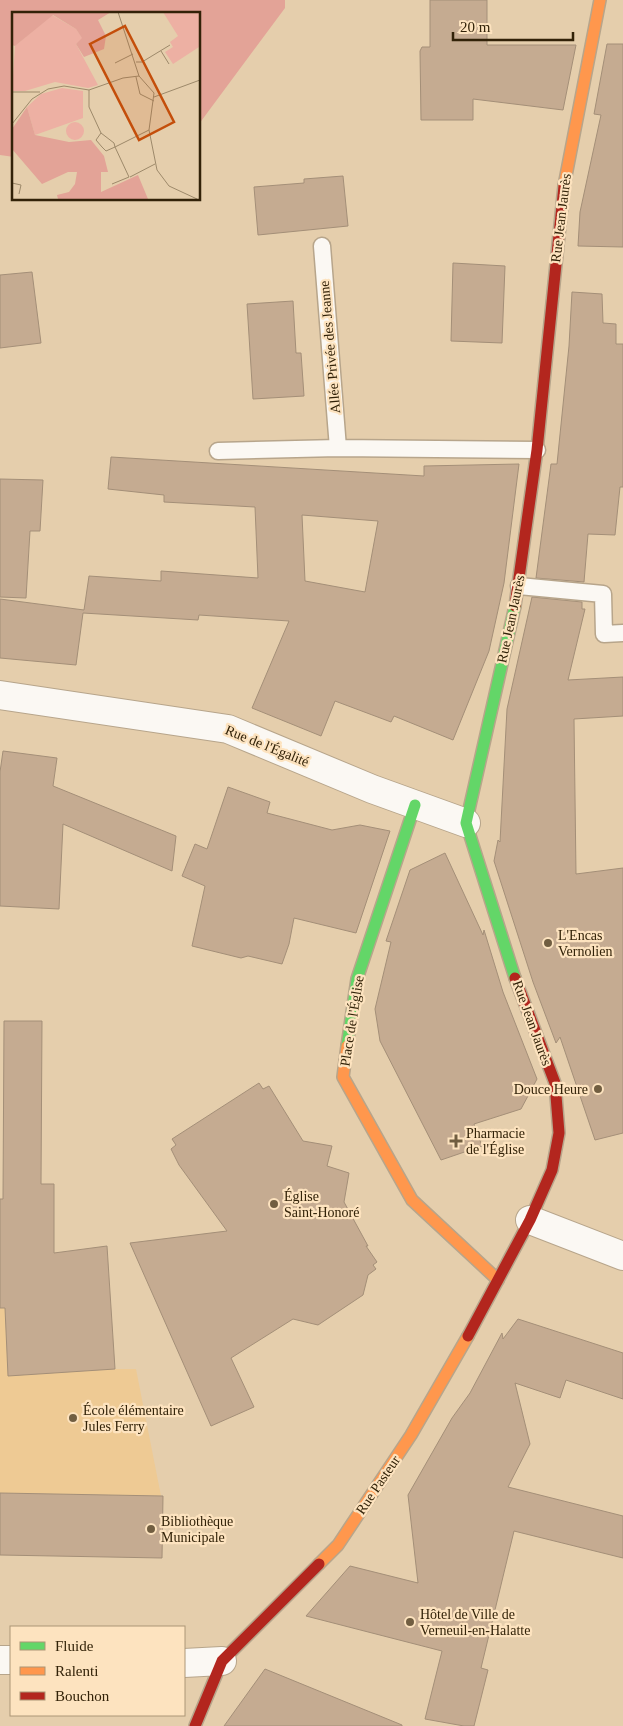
<svg xmlns="http://www.w3.org/2000/svg" width="623" height="1726" font-family="Georgia,serif">
<style>
.built{fill:#eeca94}
.forest{fill:#e3a397}
.building{fill:#c5ab91;stroke:#a48f78;fill-rule:evenodd}
.lines{fill:none;stroke-linecap:round;stroke-linejoin:round}
.lane-casing{stroke:#b7a58b;stroke-width:19}
.street-casing{stroke:#b7a58b;stroke-width:30}
.fast-casing{stroke:#b7a58b;stroke-width:14}
.slow-casing{stroke:#b7a58b;stroke-width:14}
.jam-casing{stroke:#b7a58b;stroke-width:14}
.lane{stroke:#fbf8f3;stroke-width:16}
.street{stroke:#fbf8f3;stroke-width:28}
.fast{stroke:#63d668;stroke-width:11}
.slow{stroke:#ff974d;stroke-width:11}
.jam{stroke:#b3261e;stroke-width:11}
.poi-dot{fill:#715e41;stroke:#fde3bf;stroke-width:2}
.labels{text-anchor:middle;dominant-baseline:central;stroke-width:4.5;stroke-linejoin:round;paint-order:stroke}
.street-label{font-size:14px;fill:#322208;stroke:#fde3bf}
.poi-label{font-size:14px;fill:#322208;stroke:#fde3bf;text-anchor:start}
.inset-road{fill:none;stroke:#9d896a;stroke-width:1}
.view{fill:#c44e0b;fill-opacity:0.15;stroke:#c44e0b;stroke-width:2.5}
.inset-edge{fill:none;stroke:#322208;stroke-width:2.5}
</style>
<rect width="100%" height="100%" fill="#e5ceac"/>
<path class="built" d="M0,1291L115,1369H136L161,1496L0,1493Z"/>
<path class="forest" d="M0,0H285V8L199,124V14H14V157L0,155Z"/>
<path class="building" d="M430,0H487V45H576L563,110L473,99V120H421L420,51L422,47H430Z
M607,44H623V247L578,246L580,212L601,115L594,114Z
M343,176L348,226L258,235L254,187L304,183V179Z
M453,263L505,266L502,343L451,341Z
M32,272L41,343L0,348V275Z
M572,292L602,294L603,323L616,324V344H623V487H620L615,535L588,534L584,582L536,578L551,464H557L569,346Z
M293,301L296,353H301L304,396L253,399L247,304Z
M111,457L424,476V466L519,464L504,583L489,651L453,740L394,716L391,722L335,701L321,736L252,708L289,621L199,615L198,620L83,613L76,665L0,658V599L84,610L89,576L161,581V571L258,578L255,507L164,502V495L108,489ZM302,515L378,521L365,592L305,581Z
M0,479L43,480L40,531H30L26,598L0,597Z
M532,597L582,602V609H585L568,680L623,677V716L574,719L576,874L623,868V1133L595,1140L560,1037L556,1043L533,982L494,861L498,840L500,842L507,709Z
M3,751L57,758L53,786L176,836L172,871L63,824L59,909L0,906V772Z
M228,787L270,802L267,813L332,830L360,825L390,831L356,933L294,918L289,944L282,964L248,956L241,958L192,946L205,886L182,876L195,844L207,849Z
M445,853L483,935L484,930L503,992L537,1079L521,1109L474,1124L482,1146L441,1160L380,1041L375,1009L391,942L386,941L410,870Z
M4,1021H42L41,1184H54V1253L107,1246L115,1369L8,1376L5,1308H0V1199H3Z
M259,1083L263,1089L269,1086L303,1141L332,1146L327,1166L349,1173L344,1202L368,1246H366L377,1262L373,1265L376,1269L368,1275L363,1295L318,1325L293,1319L231,1358L254,1407L211,1426L130,1243L227,1231L179,1165L171,1149L176,1145L172,1139Z
M518,1319L623,1353V1399L566,1380L560,1398L515,1383L530,1444L508,1487L623,1516V1558L514,1531L481,1668L488,1670L474,1726H464L425,1719L442,1651L306,1616L350,1566L418,1583L408,1495L452,1418L470,1393L502,1333L503,1339Z
M0,1493L163,1496L162,1558L0,1555Z
M265,1669L402,1725V1726H224Z"/>
<g class="lines">
<defs>
<path id="lane" d="M322,246L338,448
M218,451L338,448L537,450
M519,586L603,594L604,634L623,633"/>
<path id="street" d="M0,695L228,729L372,789L466,823
M530,1220L623,1256
M0,1660H11
M184,1663L222,1661"/>
<path id="fast" d="M515,606L466,823L515,978
M347,1046L357,979L415,805"/>
<path id="slow" d="M564,186L600,0
M347,1046L343,1077L412,1200L498,1280
M319,1564L338,1545L411,1435L468,1336"/>
<path id="jam" d="M515,606L537,450L564,186
M468,1336L530,1220L552,1170L559,1133L555,1083L515,978
M195,1726L222,1661L319,1564"/>
</defs>
<use href="#lane" class="lane-casing"/>
<use href="#street" class="street-casing"/>
<use href="#fast" class="fast-casing"/>
<use href="#slow" class="slow-casing"/>
<use href="#jam" class="jam-casing"/>
<use href="#lane" class="lane"/>
<use href="#street" class="street"/>
<use href="#fast" class="fast"/>
<use href="#slow" class="slow"/>
<use href="#jam" class="jam"/>
</g>
<g class="poi-dot">
<circle cx="548" cy="943" r="5"/>
<circle cx="598" cy="1089" r="5"/>
<path d="M453.5 1133.5h5v5h5v5h-5v5h-5v-5h-5v-5h5z"/>
<circle cx="274" cy="1204" r="5"/>
<circle cx="73" cy="1418" r="5"/>
<circle cx="151" cy="1529" r="5"/>
<circle cx="410" cy="1622" r="5"/>
</g>
<g class="labels">
<g class="street-label">
<text transform="translate(561 218) rotate(-83)">Rue Jean Jaurès</text>
<text transform="translate(330 347) rotate(-95)">Allée Privée des Jeanne</text>
<text transform="translate(511 619) rotate(-78)">Rue Jean Jaurès</text>
<text transform="translate(267 746) rotate(22)">Rue de l'Égalité</text>
<text transform="translate(352 1021) rotate(-81)">Place de l'Église</text>
<text transform="translate(532 1023) rotate(70)">Rue Jean Jaurès</text>
<text transform="translate(378 1485) rotate(-56)">Rue Pasteur</text>
</g>
<g class="poi-label">
<text x="558" y="935">L'Encas<tspan x="558" dy="16">Vernolien</tspan></text>
<text x="588" y="1089" text-anchor="end">Douce Heure</text>
<text x="466" y="1133">Pharmacie<tspan x="466" dy="16">de l'Église</tspan></text>
<text x="284" y="1196">Église<tspan x="284" dy="16">Saint-Honoré</tspan></text>
<text x="83" y="1410">École élémentaire<tspan x="83" dy="16">Jules Ferry</tspan></text>
<text x="161" y="1521">Bibliothèque<tspan x="161" dy="16">Municipale</tspan></text>
<text x="420" y="1614">Hôtel de Ville de<tspan x="420" dy="16">Verneuil-en-Halatte</tspan></text>
</g>
</g>
<g transform="translate(12 12)">
<rect width="188" height="188" fill="#e5ceac"/>
<path d="M151,0H187V35L161,52L153,40L161,35L158,30L166,24ZM40,3L64,17L71,27L64,32L86,73L76,76L43,70L13,79H0L3,34ZM50,76L71,79V106L23,123L15,95L29,82ZM54 119a9 9 0 1 1 18 0a9 9 0 1 1-18 0Z" fill="#edb0a3"/>
<path d="M0,0H99L86,8L94,24L92,37L72,45L64,32L70,26L64,17L41,3L3,34L0,33ZM15,95L23,123L57,130L79,128L92,144L96,160H89V180L126,163L136,187H46L45,183L57,180L63,172L65,160H56L30,172L0,137V117Z" fill="#e3a397"/>
<path class="inset-road" d="M106,0L127,64L142,81L137,118L145,158L157,174L185,187M149,39L157,52M124,50H130L158,33M103,51L121,42M124,65L128,82L142,89M77,78V95L89,121M0,80H28M142,85L188,68M0,112L20,87L36,77L52,74L77,78L111,66L127,64M89,121L102,131L103,135L94,139L90,135L84,128ZM118,165L143,152M0,171L9,173L7,182M100,172L117,165L103,135L137,118"/>
<path class="view" d="M113,14L162,110L127,128L78,32Z"/>
<rect width="188" height="188" class="inset-edge"/>
</g>
<rect x="10" y="1626" width="175" height="90" fill="#fde3bf" stroke="#ac9676"/>
<rect x="20" y="1642" width="25" height="8" fill="#63d668" stroke="#ac9676"/>
<text x="55" y="1651" font-size="15" fill="#322208">Fluide</text>
<rect x="20" y="1667" width="25" height="8" fill="#ff974d" stroke="#ac9676"/>
<text x="55" y="1676" font-size="15" fill="#322208">Ralenti</text>
<rect x="20" y="1692" width="25" height="8" fill="#b3261e" stroke="#ac9676"/>
<text x="55" y="1701" font-size="15" fill="#322208">Bouchon</text>
<path d="M453 32v8h120v-8" fill="none" stroke="#322208" stroke-width="2.5"/>
<text x="460" y="32" font-size="15" fill="#322208" stroke="#fde3bf" stroke-width="4" paint-order="stroke">20 m</text>
</svg>
